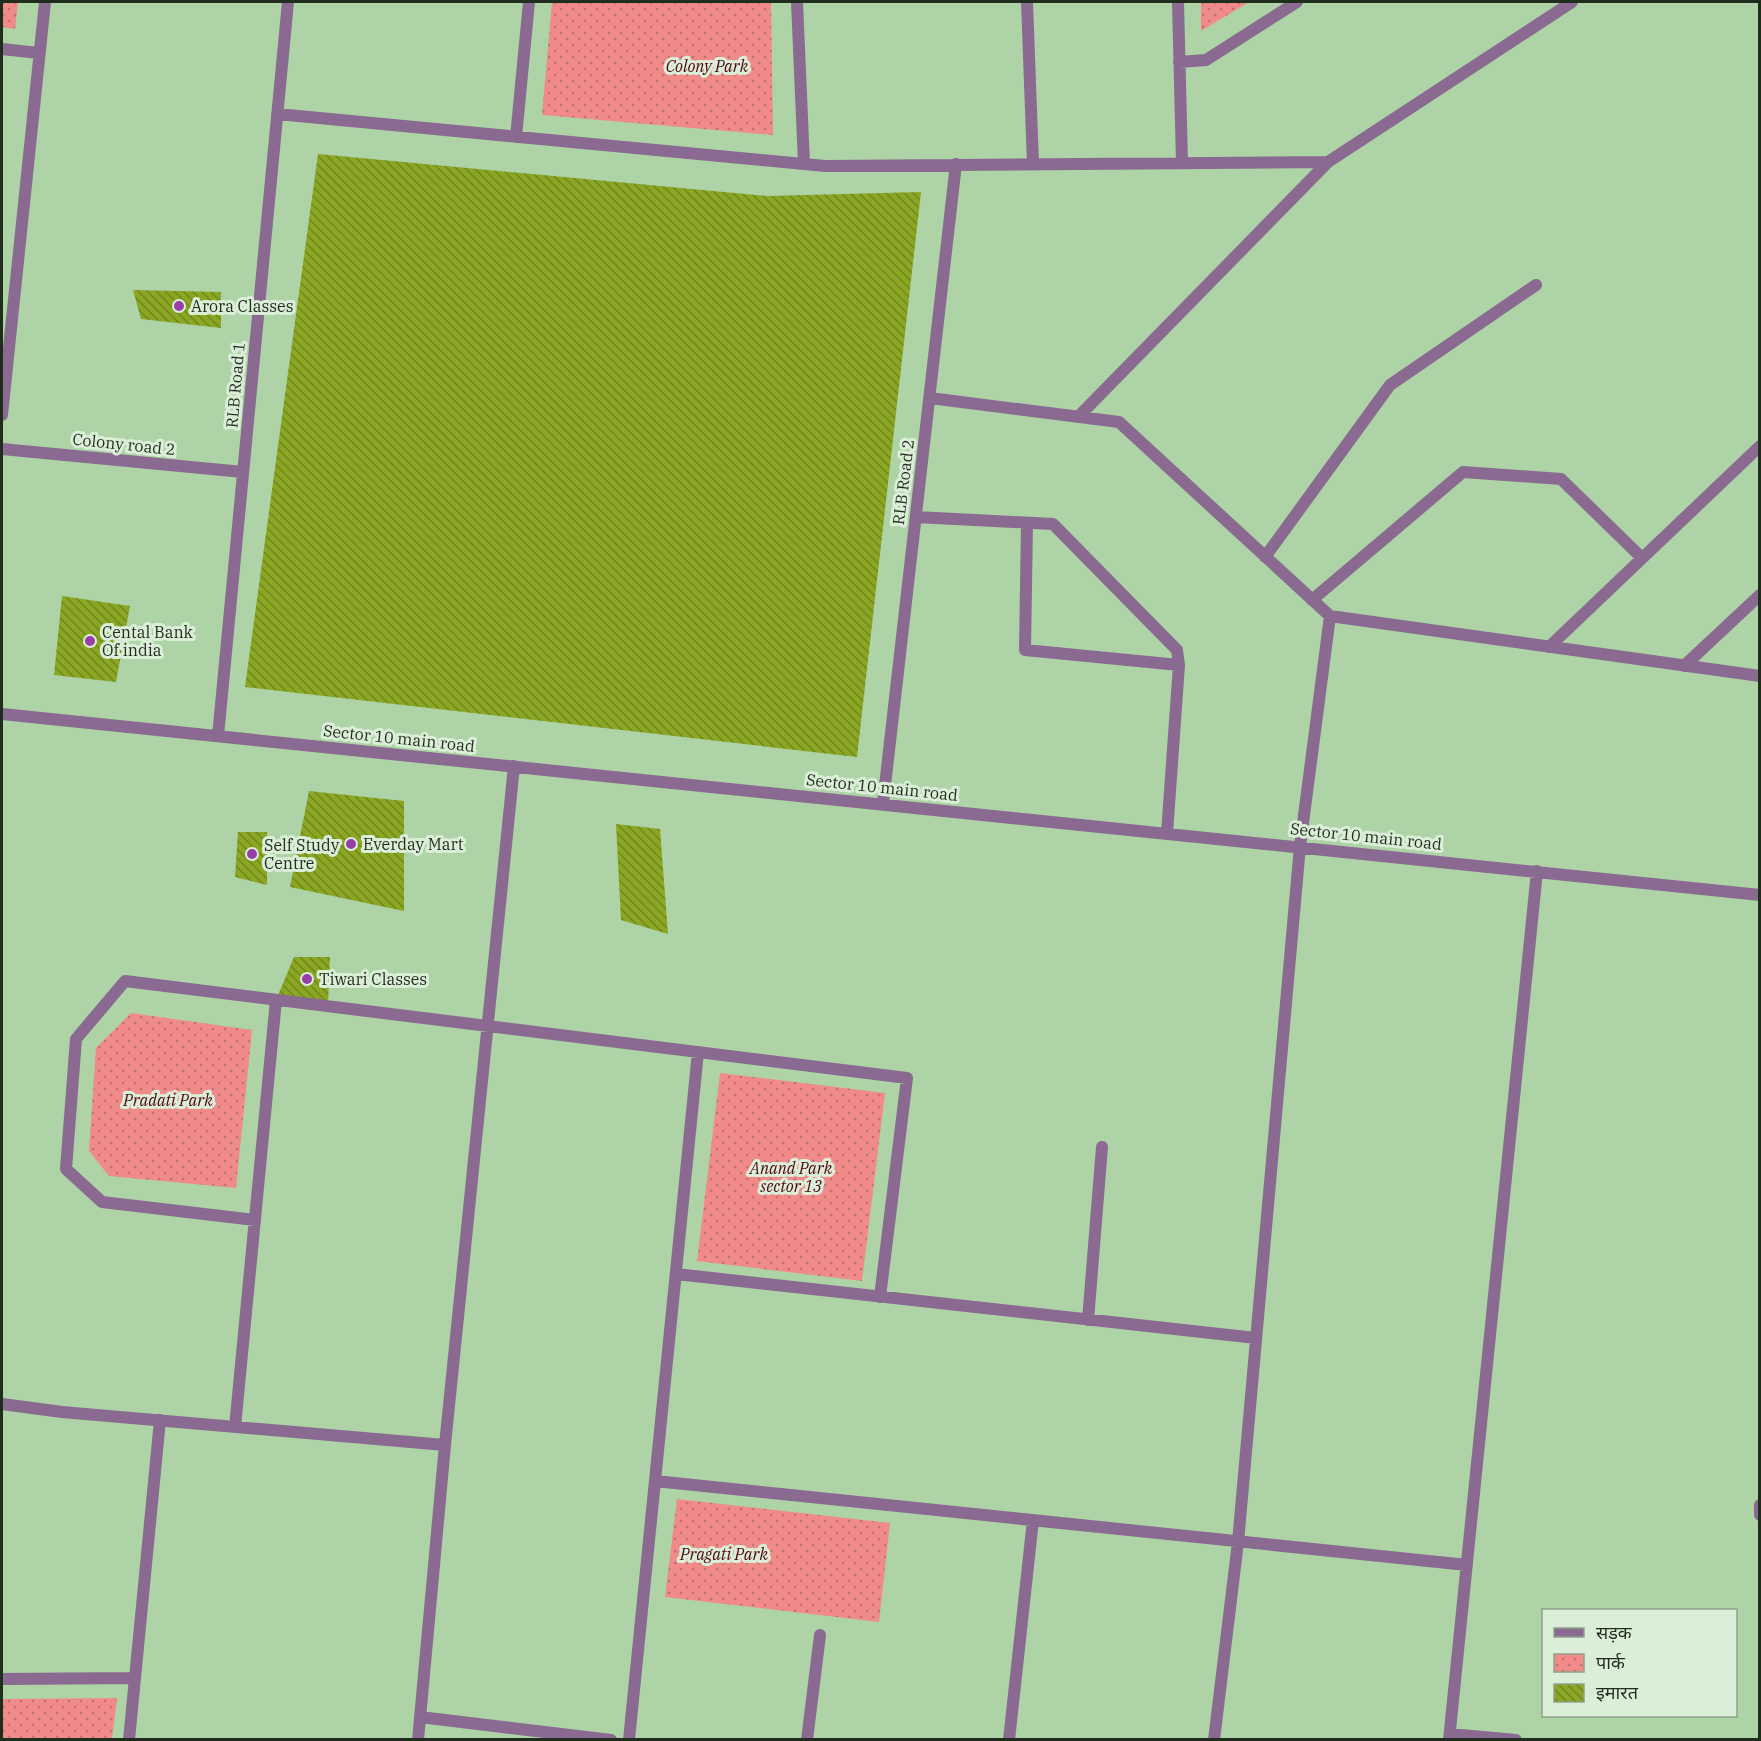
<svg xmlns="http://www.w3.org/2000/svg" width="1761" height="1741" font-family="'IBM Plex Serif','Noto Sans Devanagari',serif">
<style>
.park{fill:url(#park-dots)}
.building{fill:url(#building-back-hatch)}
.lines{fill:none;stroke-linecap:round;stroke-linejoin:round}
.street{stroke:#8a6a90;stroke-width:12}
.poi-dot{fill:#983ea9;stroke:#dbeed7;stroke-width:2}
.labels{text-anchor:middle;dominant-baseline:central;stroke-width:6;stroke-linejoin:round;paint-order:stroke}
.park-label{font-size:16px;font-style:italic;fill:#530310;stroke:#dbeed7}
.poi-label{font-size:16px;fill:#1f2d1c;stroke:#dbeed7;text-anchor:start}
.street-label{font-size:16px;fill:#1f2d1c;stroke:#dbeed7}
</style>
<defs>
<pattern id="park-dots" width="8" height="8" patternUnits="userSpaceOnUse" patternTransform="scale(1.5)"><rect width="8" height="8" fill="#f08b8a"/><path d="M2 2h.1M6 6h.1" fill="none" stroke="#c27270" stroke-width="1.8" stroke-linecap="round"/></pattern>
<pattern id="building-back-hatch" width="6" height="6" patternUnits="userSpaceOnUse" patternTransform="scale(1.5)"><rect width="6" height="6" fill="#8ba622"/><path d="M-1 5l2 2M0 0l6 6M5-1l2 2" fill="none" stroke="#71881d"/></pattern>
</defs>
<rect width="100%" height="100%" fill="#add3a7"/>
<path class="park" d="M2,2H18L15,29L2,27Z
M552,2H771L773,135L542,115Z
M1201,2H1249L1201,31Z
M131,1013L252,1030L236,1188L109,1176L89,1151L96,1048Z
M720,1073L885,1093L862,1281L697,1261Z
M677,1499L890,1523L879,1622L665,1597Z
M117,1698L112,1739H2V1699Z"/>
<path class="building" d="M318,154L768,196L921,192L857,757L245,687Z
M133,290L221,292V328L141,319Z
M62,596L130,606L116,682L54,675Z
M309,791L404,801V911L290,887Z
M616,824L660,829L668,934L621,920Z
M238,832H267V885L235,877Z
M294,957H330L328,1006L276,1000Z"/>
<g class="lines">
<path class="street" d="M797,2L804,164
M1027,2L1033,164
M1178,2L1182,163
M2,49L39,53
M1179,62L1206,60L1297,2
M277,114L825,166L1328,162
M516,137L529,2
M930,398L1119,422L1330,616L1760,676
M2,415L45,2
M1079,416L1328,162L1572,2
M2,449L243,472
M916,517L1053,524L1177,650L1179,665L1167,833
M1027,523L1025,650L1179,665
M1265,557L1390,385L1536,285
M1312,600L1463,472L1561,479L1642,558
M1549,647L1760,446
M1684,666L1760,595
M2,714L1760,895
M218,736L288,2
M883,803L956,164
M255,1220L102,1202L66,1169L76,1039L125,981L907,1078L880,1297
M676,1274L1256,1338
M1088,1320L1102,1147
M2,1404L62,1412L445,1445
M235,1427L276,1000
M655,1481L1467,1565
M1760,1505V1515
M2,1679L135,1678
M420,1717L611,1740
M1450,1734L1516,1740
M129,1740L160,1420
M418,1740L445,1445L514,766
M629,1740L698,1052
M807,1740L820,1635
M1009,1740L1033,1520
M1214,1740L1238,1542L1300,846L1330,616
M1449,1740L1537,871"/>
</g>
<g class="poi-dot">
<circle cx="179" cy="306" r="6"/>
<circle cx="90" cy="641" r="6"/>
<circle cx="351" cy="844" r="6"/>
<circle cx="252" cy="854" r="6"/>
<circle cx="307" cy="979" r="6"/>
</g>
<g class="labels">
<g class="park-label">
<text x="707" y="66">Colony Park</text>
<text x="168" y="1100">Pradati Park</text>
<text x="791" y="1168">Anand Park<tspan x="791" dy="18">sector 13</tspan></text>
<text x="724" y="1554">Pragati Park</text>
</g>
<g class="poi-label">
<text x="191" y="306">Arora Classes</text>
<text x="102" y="632">Cental Bank<tspan x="102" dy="18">Of india</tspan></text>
<text x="363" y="844">Everday Mart</text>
<text x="264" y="845">Self Study<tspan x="264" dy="18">Centre</tspan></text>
<text x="319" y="979">Tiwari Classes</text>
</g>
<g class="street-label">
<text transform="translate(235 385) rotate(-85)">RLB Road 1</text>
<text transform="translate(124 444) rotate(6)">Colony road 2</text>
<text transform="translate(903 482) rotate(-83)">RLB Road 2</text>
<text transform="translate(399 738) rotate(6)">Sector 10 main road</text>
<text transform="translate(882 787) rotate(6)">Sector 10 main road</text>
<text transform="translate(1366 836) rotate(6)">Sector 10 main road</text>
</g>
</g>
<rect width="1761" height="1741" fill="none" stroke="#1f2d1c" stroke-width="6"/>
<rect x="1542" y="1609" width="195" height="108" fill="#dbeed7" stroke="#90a18c" stroke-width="1.5"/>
<rect x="1554" y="1628" width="30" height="9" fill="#8a6a90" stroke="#90a18c" stroke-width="1.5"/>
<text x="1596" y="1639" font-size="18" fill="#1f2d1c">सड़क</text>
<rect x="1554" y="1654" width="30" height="18" fill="url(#park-dots)" stroke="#90a18c" stroke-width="1.5"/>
<text x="1596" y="1669" font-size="18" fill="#1f2d1c">पार्क</text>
<rect x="1554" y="1684" width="30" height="18" fill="url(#building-back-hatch)" stroke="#90a18c" stroke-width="1.5"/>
<text x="1596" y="1699" font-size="18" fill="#1f2d1c">इमारत</text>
</svg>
